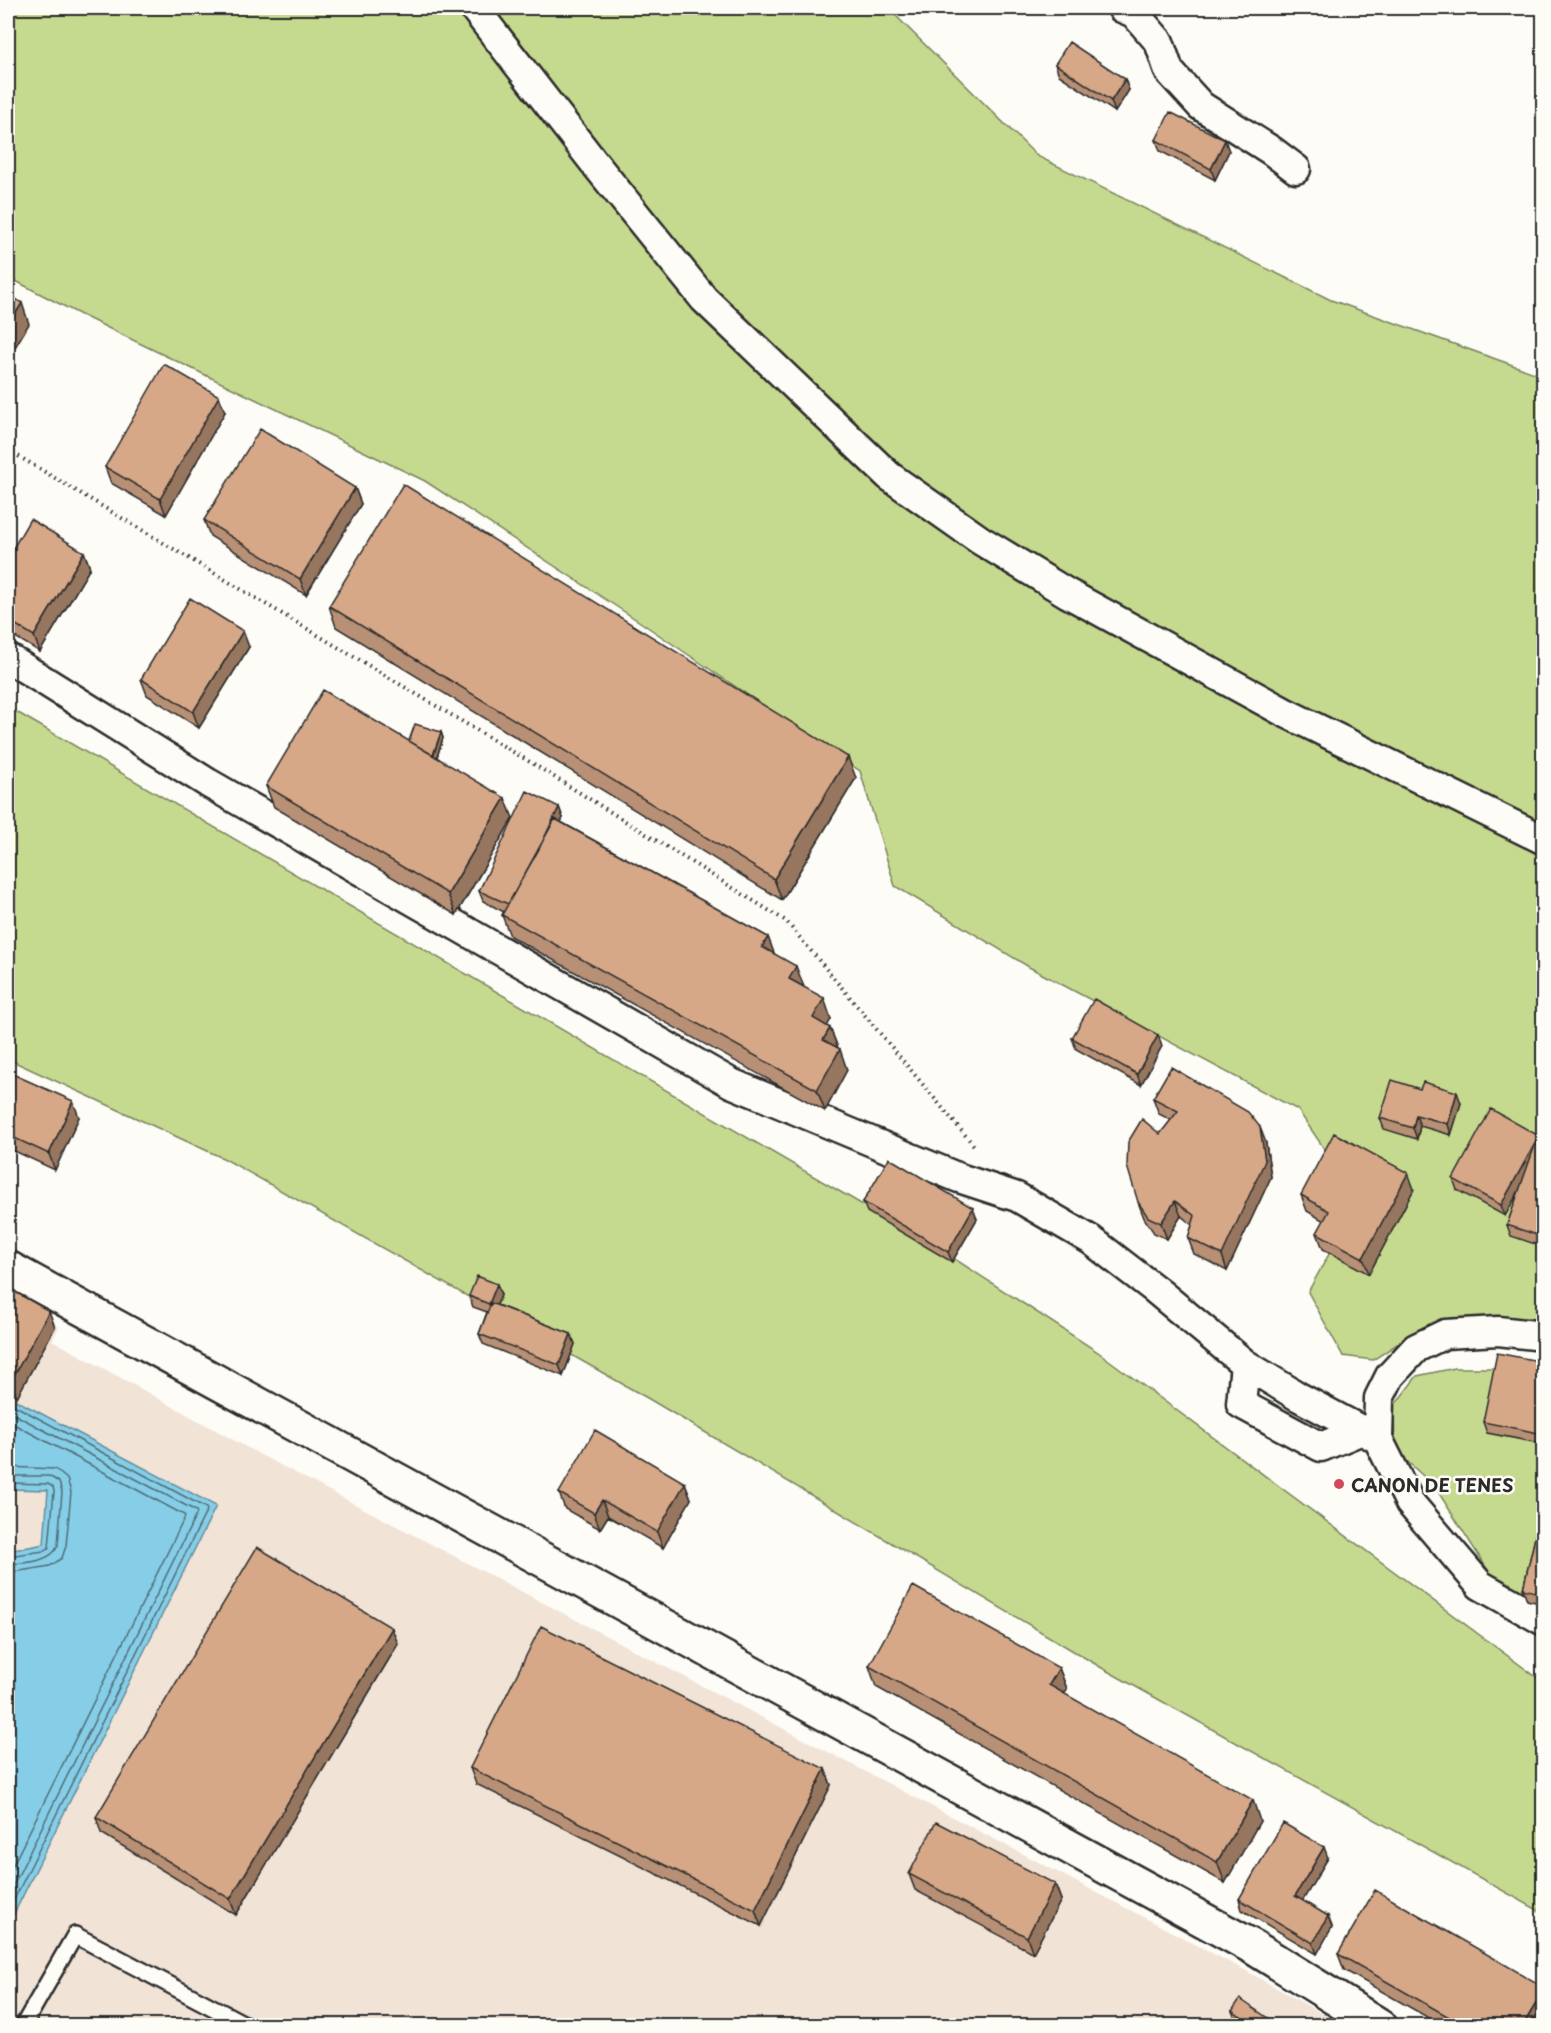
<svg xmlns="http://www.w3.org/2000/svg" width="1551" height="2033" font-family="'Playpen Sans',sans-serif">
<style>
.built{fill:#f1e3d6}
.green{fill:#c6da8f;stroke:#78825d;stroke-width:1.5}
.water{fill:#86cee7;stroke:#628d9c;stroke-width:1.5}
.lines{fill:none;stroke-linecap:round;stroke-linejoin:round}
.shore{stroke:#4f6c76;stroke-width:1.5}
.service-casing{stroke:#2b2b2b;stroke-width:20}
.minor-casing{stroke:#2b2b2b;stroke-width:33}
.tertiary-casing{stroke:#2b2b2b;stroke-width:38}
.path{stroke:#2b2b2b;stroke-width:4;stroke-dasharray:1.5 4.5;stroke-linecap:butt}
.service{stroke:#fdfcf7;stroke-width:15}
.minor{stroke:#fdfcf7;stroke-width:28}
.tertiary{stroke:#fdfcf7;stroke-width:33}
.wall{fill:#b89075;stroke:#2b2b2b;stroke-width:1.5}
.shaded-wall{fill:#96765f;stroke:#2b2b2b;stroke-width:1.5}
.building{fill:#d6a888;stroke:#2b2b2b;stroke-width:1.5}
.poi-dot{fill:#d1495b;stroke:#fdfcf7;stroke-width:2}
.labels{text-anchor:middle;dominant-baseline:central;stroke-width:5;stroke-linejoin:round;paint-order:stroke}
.poi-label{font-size:18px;font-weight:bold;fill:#2b2b2b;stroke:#fdfcf7;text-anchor:start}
</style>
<rect width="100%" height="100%" fill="#fdfcf7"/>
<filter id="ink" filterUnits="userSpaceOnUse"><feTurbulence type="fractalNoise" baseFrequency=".0167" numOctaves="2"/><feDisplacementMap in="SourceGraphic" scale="12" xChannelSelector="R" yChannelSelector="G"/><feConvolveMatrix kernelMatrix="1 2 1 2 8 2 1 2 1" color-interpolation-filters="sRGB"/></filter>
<g filter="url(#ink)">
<path class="built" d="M8,1299L59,1327L52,1340L257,1453L1250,1973L1342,2025H8V1926L216,1506L8,1396Z
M8,1489L48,1490L44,1545L8,1551Z"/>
<path class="green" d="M8,8H888L1037,156L1331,300L1543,376V1318L1420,1329L1373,1360L1343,1356L1308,1292L1359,1200L1298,1110L1029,967L895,886L860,771L643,624L425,481L79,314L8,277Z
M8,707L947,1254L1098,1352L1543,1682V1913L1102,1668L649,1399L225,1159L8,1059Z
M1455,1368H1543V1624L1491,1575L1435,1487L1395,1450L1394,1406L1417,1376Z"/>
<path class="water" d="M8,1396L216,1506L8,1926V1551L44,1544L48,1490L8,1489Z"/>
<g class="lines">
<path class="shore" d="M8,1402L206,1508L207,1510L8,1912
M8,1411L196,1511L197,1513L8,1896
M8,1421L184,1515L185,1517L8,1875
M8,1467L55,1469L67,1479L71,1492L66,1546L62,1558L50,1566L8,1573
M8,1476H49L59,1482L62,1492L58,1545C52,1563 23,1563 8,1564
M8,1483L48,1484L53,1487L54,1491L49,1548L44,1551L8,1556"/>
<defs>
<path id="service" d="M23,2026L75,1935L248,2026"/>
<path id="minor" d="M474,8L596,165L704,299L889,476L980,540L1067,593L1284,712L1544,840
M1122,8L1134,13L1159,42L1169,71L1201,106L1272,151L1296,169
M8,658L208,783L731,1083L959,1178L1017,1197L1091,1240L1156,1290L1245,1364L1299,1397L1378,1439
M1544,1336L1498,1331L1445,1334L1416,1348L1390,1376L1379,1398L1378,1439L1410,1503L1480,1585L1544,1621
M1245,1364L1241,1404L1321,1447L1362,1430"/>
<path id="tertiary" d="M8,1268L1253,1947L1380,2026"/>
</defs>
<use href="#service" class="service-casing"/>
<use href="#minor" class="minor-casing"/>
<use href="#tertiary" class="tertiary-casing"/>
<path class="path" d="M8,450L530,762L786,921L976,1148"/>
<use href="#service" class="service"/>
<use href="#minor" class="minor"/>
<use href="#tertiary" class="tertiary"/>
</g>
<path class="wall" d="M1055,64L1129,90L1115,112L1059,75Z
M1156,140L1229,151L1215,180L1160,151Z
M225,412L166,515L111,483L105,467Z
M355,488L361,504L306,595L210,536L204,520Z
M84,552L90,568L40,652L12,635L8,643V557Z
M329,606L856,778L782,900L336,627Z
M249,647L199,728L147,695L141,679Z
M441,732L443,738L437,757L513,818L456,915L274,807L266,786L409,741Z
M559,807L563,818L561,822L768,937L774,954L831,1019L827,1026L830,1028L847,1070L825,1111L510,936L502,915L504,912L483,901L479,891Z
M1158,1035L1162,1046L1141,1085L1076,1049L1072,1038Z
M8,1072L79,1117L55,1170L8,1148Z
M1420,1089L1461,1103L1451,1135L1420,1126L1417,1139L1384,1129L1380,1118Z
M1153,1098L1266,1143L1271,1177L1227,1271L1194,1254L1188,1238L1192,1225L1181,1216L1167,1239L1154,1233L1144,1218L1138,1202L1160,1134L1171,1120L1159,1114Z
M1543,1147V1148L1544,1247L1511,1236L1507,1225L1519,1190L1505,1216L1457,1190L1453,1179Z
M1414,1189L1369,1274L1323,1249L1317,1233L1324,1221L1307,1211L1301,1195Z
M863,1202L977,1219L952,1262L867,1212Z
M8,1288L55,1327L17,1397L8,1392Z
M501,1295L497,1305L571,1334L575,1344L563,1376L483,1344L479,1334L487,1312L473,1307L469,1296Z
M1544,1362V1444L1487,1433L1483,1422Z
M685,1483L691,1499L663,1548L608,1516L600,1529L565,1509L559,1493Z
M1543,1503L1544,1604L1527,1600L1523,1589Z
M398,1644L236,1915L101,1833L96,1817Z
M869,1666L1059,1668L1067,1689L1064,1694L1260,1821L1225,1883L876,1687Z
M470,1768L825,1769L831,1785L761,1926L476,1784Z
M1328,1858L1302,1901L1328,1916L1332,1927L1317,1954L1242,1910L1239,1899Z
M909,1874L1055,1884L1061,1900L1033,1953L915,1890Z
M1338,1954L1544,1987V2016L1538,2025H1441L1344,1970Z
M1232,2011L1278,2025H1247L1234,2016Z"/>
<path class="shaded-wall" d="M1125,79L1129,90L1115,112L1111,101Z
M1225,140L1229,151L1215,180L1211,169Z
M22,303L29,324L8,359V326Z
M219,396L225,412L166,515L160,499Z
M355,488L361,504L306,595L300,579Z
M84,552L90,568L40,652L34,636Z
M8,622L12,635L8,643Z
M243,631L249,647L199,728L193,712Z
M441,732L443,738L435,763L433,757Z
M848,757L856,778L782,900L774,879Z
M505,798L513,818L456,915L448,894Z
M559,807L563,818L515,917L511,906Z
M768,937L776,958L762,947Z
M796,966L804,987L789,979Z
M824,998L831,1019L820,1039L813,1018Z
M830,1028L838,1048L823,1040Z
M1158,1035L1162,1046L1141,1085L1137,1074Z
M840,1049L847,1070L825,1111L817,1090Z
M1457,1092L1461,1103L1451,1135L1448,1124Z
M73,1101L79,1117L55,1170L49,1154Z
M1416,1115L1420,1126L1417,1139L1413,1128Z
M1260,1127L1266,1143L1271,1177L1227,1271L1222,1255Z
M1539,1136L1543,1147L1505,1216L1501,1205Z
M1408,1173L1414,1189L1369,1274L1363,1258Z
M1175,1201L1181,1216L1167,1239L1161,1223Z
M973,1208L977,1219L952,1262L948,1252Z
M1544,1226V1246L1540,1236Z
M497,1284L501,1295L493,1315L489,1304Z
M49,1311L55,1327L17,1397L11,1381Z
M571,1334L575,1344L563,1376L559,1365Z
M685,1483L691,1499L663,1548L657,1532Z
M602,1500L608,1516L600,1529L594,1513Z
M392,1628L398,1644L236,1915L230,1899Z
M1059,1668L1067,1689L1056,1706L1049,1685Z
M825,1769L831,1785L761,1926L755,1910Z
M1253,1800L1260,1821L1225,1883L1217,1862Z
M1324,1847L1328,1858L1299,1907L1295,1896Z
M1055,1884L1061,1900L1033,1953L1027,1937Z
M1328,1916L1332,1927L1317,1954L1313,1943Z
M1544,1990V2016L1538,2025H1523Z"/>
<path class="building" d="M1069,42L1125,79L1111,101L1055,64Z
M1170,112L1225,140L1211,169L1156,140Z
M8,294L22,303L8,326Z
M164,364L219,396L160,499L105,467Z
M260,429L355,488L300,579L204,520Z
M403,484L848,757L774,879L329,606Z
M30,519L84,552L34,636L8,620V557Z
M190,598L243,631L193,712L141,679Z
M323,690L505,798L448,894L266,786Z
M415,724L441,732L433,755L409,741Z
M527,791L559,807L539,849L508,904L479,891Z
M555,819L768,937L762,947L796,966L789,979L824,998L813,1018L830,1028L823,1040L840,1049L817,1090L502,915Z
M1094,999L1158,1035L1137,1074L1072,1038Z
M1171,1067L1248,1112L1260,1127L1265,1161L1222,1255L1188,1238L1195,1216L1175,1201L1161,1223L1148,1217L1138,1202L1127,1166L1128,1142L1142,1119L1160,1134L1178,1111L1153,1098Z
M8,1072L73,1101L49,1154L8,1135Z
M1392,1080L1420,1089L1423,1082L1457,1092L1448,1124L1416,1115L1413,1128L1380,1118Z
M1491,1109L1539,1136L1501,1205L1453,1179Z
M1334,1133L1408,1173L1363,1258L1317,1233L1329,1211L1301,1195Z
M1535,1145L1544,1148V1226L1540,1236L1507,1225Z
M889,1158L973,1208L948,1252L863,1202Z
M477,1276L497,1284L489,1304L469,1296Z
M8,1288L49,1311L11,1381L8,1379Z
M491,1303L571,1334L559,1365L479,1334Z
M1497,1353L1544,1362V1434L1483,1422Z
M595,1430L685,1483L657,1532L602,1500L594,1513L559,1493Z
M1543,1503H1544V1594L1523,1589Z
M257,1547L392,1628L230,1899L96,1817Z
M913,1586L1059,1668L1049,1685L1253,1800L1217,1862L869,1666Z
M541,1626L825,1769L755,1910L470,1768Z
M936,1822L1055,1884L1027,1937L909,1874Z
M1283,1823L1324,1847L1295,1896L1328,1916L1313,1943L1239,1899Z
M1375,1890L1544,1987V1990L1523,2025H1463L1338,1954Z
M1240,1999L1278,2025H1253L1232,2011Z"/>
</g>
<circle class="poi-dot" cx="1339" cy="1484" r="6"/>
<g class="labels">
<g class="poi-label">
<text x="1351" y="1484">CANON DE TENES</text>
</g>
</g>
<rect width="1551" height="2033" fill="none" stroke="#fdfcf7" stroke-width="30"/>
<rect x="15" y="15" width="1521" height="2003" fill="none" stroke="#2b2b2b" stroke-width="2" filter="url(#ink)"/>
</svg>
